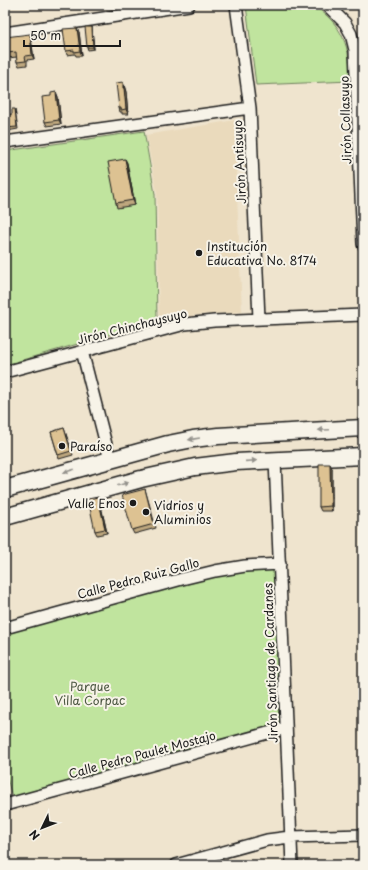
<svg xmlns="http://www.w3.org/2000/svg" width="368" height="870" font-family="'Playpen Sans',sans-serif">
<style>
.built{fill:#eadabc}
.green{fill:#c0e49e;stroke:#6e805d}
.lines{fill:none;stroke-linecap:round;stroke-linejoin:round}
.lane-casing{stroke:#1c1c1c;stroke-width:8}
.street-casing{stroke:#1c1c1c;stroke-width:14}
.secondary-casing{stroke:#1c1c1c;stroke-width:19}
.lane{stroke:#f7f3e8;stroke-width:5.5}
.street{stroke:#f7f3e8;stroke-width:11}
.secondary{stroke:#f7f3e8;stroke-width:16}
.wall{fill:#bea77e;stroke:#1c1c1c}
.shaded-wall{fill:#9b8866;stroke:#1c1c1c}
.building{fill:#ddc292;stroke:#1c1c1c}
.oneway{fill:#94928c}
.poi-dot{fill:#1c1c1c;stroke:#f7f3e8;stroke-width:1.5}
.labels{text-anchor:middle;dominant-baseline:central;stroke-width:4;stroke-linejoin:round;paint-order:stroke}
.street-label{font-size:12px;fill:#1c1c1c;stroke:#f7f3e8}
.poi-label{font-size:12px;fill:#1c1c1c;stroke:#f7f3e8;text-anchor:start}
.park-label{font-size:12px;fill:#4d5843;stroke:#f7f3e8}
</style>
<rect width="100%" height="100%" fill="#efe4ce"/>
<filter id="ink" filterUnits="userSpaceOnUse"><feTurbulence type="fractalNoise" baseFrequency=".025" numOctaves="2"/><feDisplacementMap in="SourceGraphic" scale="8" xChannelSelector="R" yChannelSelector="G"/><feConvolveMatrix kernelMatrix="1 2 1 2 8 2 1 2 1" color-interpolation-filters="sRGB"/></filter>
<g filter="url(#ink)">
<path class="built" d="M241,119L245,169L236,171L242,312L196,315L159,325L157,193L146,135Z"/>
<path class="green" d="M246,5H312C343,23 350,48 351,81L256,85Z
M144,131L155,194L157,321L5,365V151Z
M251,570H276L279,725L12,797L5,770V632L214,576Z"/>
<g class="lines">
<defs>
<path id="lane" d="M355,50H363"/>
<path id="street" d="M236,5L250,108L259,319
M327,5L345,23L351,34L355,50L363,244
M5,33L189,5
M5,142L250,108
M82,351L110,460
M5,372L185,324L214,321L363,315
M275,460L292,865
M5,628L182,579L215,571L245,566L280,564
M5,805L286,728
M176,865L267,840L290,837L363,835"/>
<path id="secondary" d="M5,489L168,444L193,439L218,436L363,428
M5,517L141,479L195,467L236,462L363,456"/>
</defs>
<use href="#lane" class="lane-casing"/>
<use href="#street" class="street-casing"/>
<use href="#secondary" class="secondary-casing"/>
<use href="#lane" class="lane"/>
<use href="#street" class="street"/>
<use href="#secondary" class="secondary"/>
</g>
<path class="wall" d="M92,29L94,49L88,50L87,47Z
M79,32L82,56H76L75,54L67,55L66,51Z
M30,34L31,39L34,59L27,60V65L19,66L17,62V57L8,58L7,53Z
M123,82L126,92L128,114H122V112H120L119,108Z
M56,92L58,97L61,124L47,126L45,122L51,96Z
M15,109L18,129L7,131L6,128Z
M125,159L127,163L135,205L117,208L116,203Z
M64,428L73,455L59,459L51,432Z
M332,468V511H321L319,507Z
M145,489L156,528L134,534L132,530Z
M100,502L107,533L97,535L95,531Z"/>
<path class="shaded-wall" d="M92,27V29L94,49L93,47Z
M77,28L79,32L82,56L80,51Z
M30,34L31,39L34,59L32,55Z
M123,82L126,92L128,114L126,109Z
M56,92L58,97L61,124L59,120Z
M125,159L127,163L135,205L133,200Z
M330,464L332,468V511L331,506Z
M98,497L100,502L107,533L105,529Z"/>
<path class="building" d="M85,27H92L93,47H87Z
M77,28L80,51L74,52V50L66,51L63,29Z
M30,34L32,55L25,56L26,61L17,62L16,52L7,53L5,37Z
M123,82V88H124L126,109L121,110V108H119L116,83Z
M56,92L59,120L45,122L42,97L51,96V93Z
M12,109H15L17,127L6,128L5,115L12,114Z
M125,159L133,200L116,203L108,162Z
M64,428L71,451L58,455L51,432Z
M319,464H330L331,506L319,507Z
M145,489L154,524L132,530L122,495Z
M98,497L105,529L95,531L88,499Z"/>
<defs><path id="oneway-solid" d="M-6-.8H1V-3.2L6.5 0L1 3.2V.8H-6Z"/></defs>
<g class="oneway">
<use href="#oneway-solid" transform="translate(324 430) rotate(177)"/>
<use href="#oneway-solid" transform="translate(194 439) rotate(171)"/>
<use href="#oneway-solid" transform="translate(251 461) rotate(-4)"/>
<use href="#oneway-solid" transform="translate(69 471) rotate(164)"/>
<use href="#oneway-solid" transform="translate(123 484) rotate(-16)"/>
</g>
</g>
<g class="poi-dot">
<circle cx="199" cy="253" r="4"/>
<circle cx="62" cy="446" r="4"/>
<circle cx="133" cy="503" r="4"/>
<circle cx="146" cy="512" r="4"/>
</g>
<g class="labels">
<g class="street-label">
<text transform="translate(345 120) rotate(-92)">Jirón Collasuyo</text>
<text transform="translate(239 162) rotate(-93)">Jirón Antisuyo</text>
<text transform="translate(132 326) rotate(-14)">Jirón Chinchaysuyo</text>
<text transform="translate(138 578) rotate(-15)">Calle Pedro Ruiz Gallo</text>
<text transform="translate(270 663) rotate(-92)">Jirón Santiago de Cardanes</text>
<text transform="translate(142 754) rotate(-15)">Calle Pedro Paulet Mostajo</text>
</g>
<g class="poi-label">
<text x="207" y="246">Institución<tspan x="207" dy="14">Educativa No. 8174</tspan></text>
<text x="70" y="446">Paraíso</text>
<text x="125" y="503" text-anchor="end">Valle Enos</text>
<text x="154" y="505">Vidrios y<tspan x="154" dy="14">Aluminios</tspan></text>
</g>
<g class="park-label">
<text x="90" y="686">Parque<tspan x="90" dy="14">Villa Corpac</tspan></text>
</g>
</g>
<rect width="368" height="870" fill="none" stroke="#f7f3e8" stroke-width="20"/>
<rect x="10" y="10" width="348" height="850" fill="none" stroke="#1c1c1c" stroke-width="1.5" filter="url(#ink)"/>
<g transform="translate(42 828) rotate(227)" stroke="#f7f3e8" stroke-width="3" paint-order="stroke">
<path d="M0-3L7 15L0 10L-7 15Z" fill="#1c1c1c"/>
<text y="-6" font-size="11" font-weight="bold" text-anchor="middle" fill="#1c1c1c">N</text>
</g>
<path d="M24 40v6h96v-6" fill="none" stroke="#1c1c1c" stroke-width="2"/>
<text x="30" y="40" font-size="12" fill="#1c1c1c" stroke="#f7f3e8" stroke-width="3" paint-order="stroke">50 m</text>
</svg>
